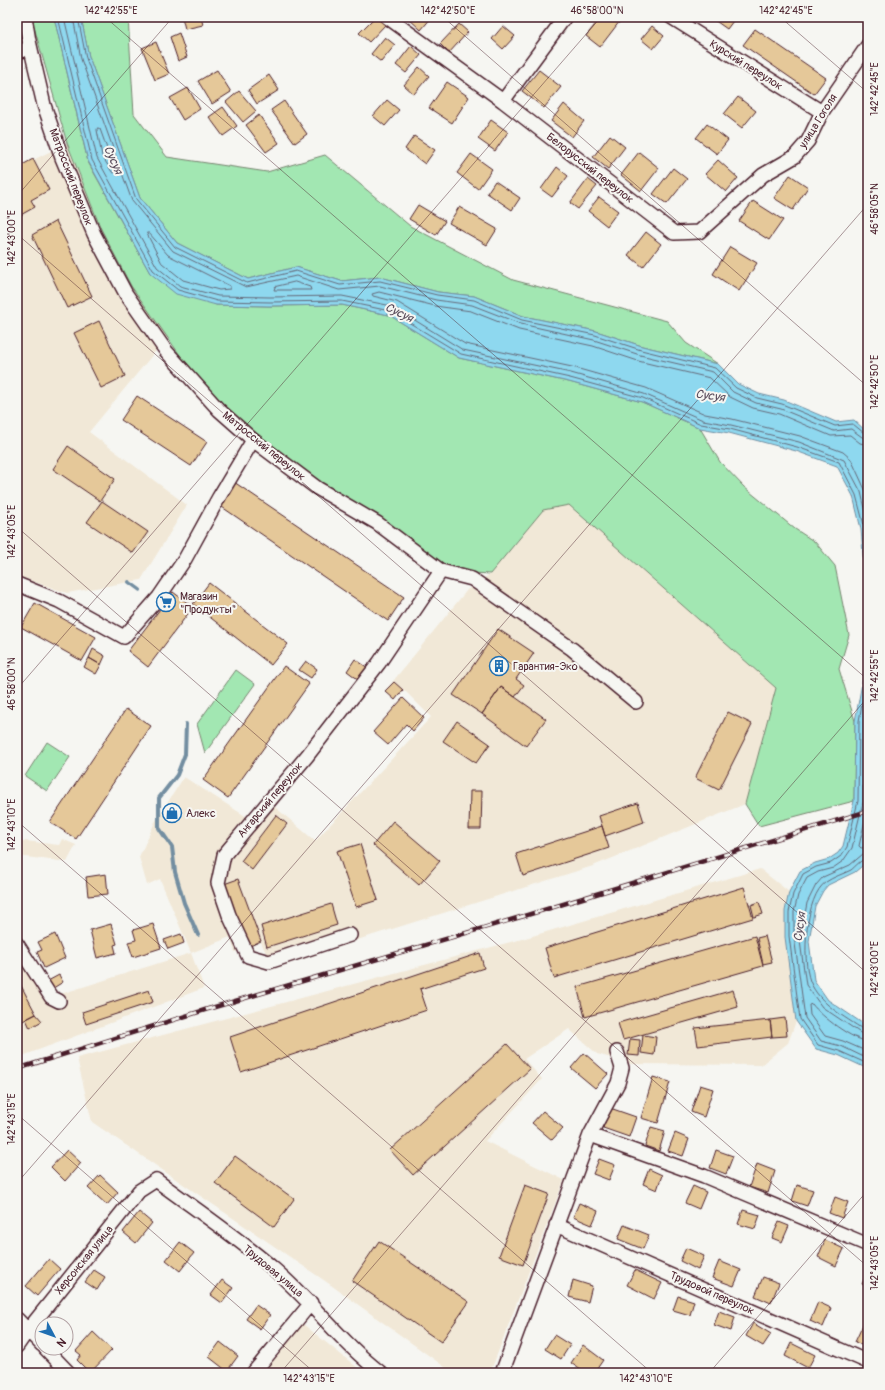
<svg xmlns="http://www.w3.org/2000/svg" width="885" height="1390" font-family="Pangolin,sans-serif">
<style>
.built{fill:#f1e8d7}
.green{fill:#a2e7b2;stroke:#76836e}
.water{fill:#8ed8ef;stroke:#738ea1}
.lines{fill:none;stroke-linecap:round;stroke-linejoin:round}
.shore{stroke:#656979;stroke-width:1}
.stream{stroke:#738ea1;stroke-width:4}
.building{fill:#e5c899;stroke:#4a1f2b}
.minor-casing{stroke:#4a1f2b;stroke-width:16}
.minor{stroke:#f6f6f2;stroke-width:13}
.rail-casing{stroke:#4a1f2b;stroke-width:4.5}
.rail{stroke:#f6f6f2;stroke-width:3;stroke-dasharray:9;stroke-linecap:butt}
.ticks{fill:none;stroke:#4a1f2b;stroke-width:1;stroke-opacity:0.45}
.labels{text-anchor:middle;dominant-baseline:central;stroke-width:4;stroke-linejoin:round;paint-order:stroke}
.street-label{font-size:11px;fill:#4a1f2b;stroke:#f6f6f2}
.poi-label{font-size:11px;fill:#4a1f2b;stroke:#f6f6f2;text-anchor:start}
.water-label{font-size:12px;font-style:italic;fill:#5b4d5c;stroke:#f6f6f2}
.neatline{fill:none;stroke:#4a1f2b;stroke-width:1.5}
.ticks-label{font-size:10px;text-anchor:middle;fill:#4a1f2b}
</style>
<rect width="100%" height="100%" fill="#f6f6f2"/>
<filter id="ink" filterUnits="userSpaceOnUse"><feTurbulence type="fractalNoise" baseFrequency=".025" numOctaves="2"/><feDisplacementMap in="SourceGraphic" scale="8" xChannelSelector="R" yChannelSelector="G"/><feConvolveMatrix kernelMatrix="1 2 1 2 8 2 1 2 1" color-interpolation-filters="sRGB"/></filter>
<g filter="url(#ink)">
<path class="built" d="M67,143L101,229L131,286L168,336L89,432L187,505L141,580L67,593L17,576V168Z
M569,505L776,688L745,804L593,866L287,962L267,955L261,942L235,952L230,937L191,953L204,988L17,1058V944L51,997L191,953L160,879L147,885L139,857L155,822L184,777L253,821L269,802L315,841L431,717L404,690L395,700L385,691L467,590L490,574L543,510Z
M62,839L76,845L67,862L17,856V840L59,845Z
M760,869L789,892L785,911V937L796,1021L788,1043L761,1065L632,1064L597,1054L569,1029L524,1059L542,1079L485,1141L564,1180L490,1373H453L328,1283L92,1122L77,1058L522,939Z
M293,1316L364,1373H245Z"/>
<path class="green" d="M33,17H54L88,162L150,273L216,305L269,306L342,305L389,315L459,358L569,382L642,402L700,428L720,462L744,487L795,529L815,542L835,566L849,635L839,669L855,721L854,801L759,826L745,804L776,688L569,505L543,510L490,574L441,571L219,410L131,286L101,229L67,143L34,27Z
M81,17H128L134,114L167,157L267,172L325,155L410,226L513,280L667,321L686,343L718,364L642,346L596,331L523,316L474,296L438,292L380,277L341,281L296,267L248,279L177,243L140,198L89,57Z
M236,670L255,684L205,753L197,724Z
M47,742L70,757L47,791L25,776Z"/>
<path class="water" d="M54,17H81L89,57L140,198L177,243L248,279L296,267L341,281L380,277L438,292L474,296L523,316L596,331L642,346L718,364L738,384L759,394L784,400L836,422L854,420L868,433V861L855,872L828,885L823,891L815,906L809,941L814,980L828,1000L868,1027V1069L838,1055L816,1049L796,1021L785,937V911L789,892L800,871L815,863L829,859L838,853L843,846L854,801L855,721L867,656V604L861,529L853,496L837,466L796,451L729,433L700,428L642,402L569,382L459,358L389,315L342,305L269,306L216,305L176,294L150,273L88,161Z"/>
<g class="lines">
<path class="shore" d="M58,17L92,160L153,270L178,290L217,301L270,302L342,301L390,311L461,354L570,378L643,398L701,424L730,429L797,447L839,462L856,495L865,529L868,566
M64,17L97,158L157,267L180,286L218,296L270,297L342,296L392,306L463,350L571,373L644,394L703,420L731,425L799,442L844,460L861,492L868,521
M73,17L81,59L132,201L173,251L246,287L296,276L339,290L380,286L436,300L472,305L521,324L594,340L640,355L713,372L733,392L756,403L781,409L834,431L851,429L862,437L868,439
M78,17L86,58L136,199L175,247L247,283L296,271L340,285L380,281L437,295L474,300L522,320L595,335L641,350L715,368L736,388L757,398L782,404L835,426L853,424L864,433L868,434
M98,128L100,129L115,171L114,173L112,172L102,156L97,130Z
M147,233H149L168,255L230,286V289L219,290L183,280L162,263Z
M295,282L310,287L311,290H274L275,287Z
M868,445L860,443L850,435L831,436L779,414L753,408L730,397L710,378L638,361L593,346L519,330L471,311L435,306L379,292L372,294L373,296L397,302L465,344L572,367L646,388L705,414L732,419L800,436L843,452L851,459L868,496
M868,671L859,721L858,801L847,847L841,856L831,863L816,867L803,874L793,894L789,912V936L800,1019L818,1045L839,1051L868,1064
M868,700L864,722L863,802L852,848L843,861L833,868L818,872L807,878L798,895L794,912V936L805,1018L821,1041L841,1046L868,1059
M868,807L859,846L861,848L868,847
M868,853L863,854L850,865L823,877L816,885L807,903L800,941L806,985L822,1007L862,1034L868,1035
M868,858C861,859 856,866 851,870C843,874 833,877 826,882C805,896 802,960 810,981C819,1004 845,1017 864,1030H868
M868,1041C853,1041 821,1016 812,1004L809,1005L810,1015L825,1036L843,1041L868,1052"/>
<path class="stream" d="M129,582L140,590
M186,724L185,754L177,775L159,798V828L172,847L175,872L184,903L198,935"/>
</g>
<path class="building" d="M182,17H201L203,25L185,29Z
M375,17H378L386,24L369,42L359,33Z
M407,17H432L421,30Z
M601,17H623L600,47L586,36Z
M710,17H736L727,29Z
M459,24L468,32L449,53L440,44Z
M503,26L515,36L503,49L492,39Z
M652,26L664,36L653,49L641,39Z
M755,29L826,78L814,94L743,45Z
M179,33L187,57L178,61L170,37Z
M385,37L395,45L381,62L371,54Z
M156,42L169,74L155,80L142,48Z
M411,46L421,55L406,73L396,65Z
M419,67L429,76L414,94L404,85Z
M217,70L231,92L212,104L198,81Z
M539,70L561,87L544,108L522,91Z
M269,75L279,90L257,104L248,90Z
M447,82L469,97L452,123L429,108Z
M188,88L200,109L183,120L170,98Z
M239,91L256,111L243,122L226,102Z
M738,97L756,111L742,128L724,114Z
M387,100L399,110L385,126L373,116Z
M284,101L307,134L295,143L271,110Z
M564,104L584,121L572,137L551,121Z
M223,107L237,126L223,136L209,117Z
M259,115L279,143L266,152L246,125Z
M491,120L508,132L495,151L478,139Z
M707,124L728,140L717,154L696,138Z
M610,135L625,147L608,169L593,157Z
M414,136L435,150L425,164L405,149Z
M639,152L659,168L641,191L621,175Z
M471,154L492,169L478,189L457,173Z
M33,159L49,190L31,200L35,207L17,217V168Z
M718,160L738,178L726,192L705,174Z
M557,167L568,176L552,197L541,189Z
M673,168L687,179L667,204L653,194Z
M790,175L808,187L793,210L774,198Z
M588,179L597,186L578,209L570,203Z
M495,181L520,198L512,210L487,193Z
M599,197L618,211L607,226L588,211Z
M753,201L783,220L769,240L739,221Z
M418,205L445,221L436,235L409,219Z
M459,207L497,229L487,245L449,223Z
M56,221L92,296L67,308L32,235Z
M646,232L661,244L643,267L628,255Z
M730,247L757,263L739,291L713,274Z
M99,321L125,376L101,388L74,333Z
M137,396L207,442L191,466L121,420Z
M68,446L115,479L100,501L53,469Z
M234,482L404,597L388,621L219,505Z
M102,501L148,532L133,553L87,522Z
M209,583L288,644L271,665L193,604Z
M173,592L193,607L148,667L128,651Z
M35,603L96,637L82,661L21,627Z
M498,629L534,653L516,679L524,685L515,697L501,687L482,714L453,695Z
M93,649L105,656L101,665L89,658Z
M89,658L101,665L96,674L84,667Z
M355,659L368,668L359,680L347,671Z
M306,661L317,669L311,678L299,670Z
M284,666L309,684L228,798L203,780Z
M394,682L403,690L395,700L385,691Z
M501,687L546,719L526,746L482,714Z
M403,698L424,718L413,731L406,724L388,745L373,732Z
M126,709L151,726L76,839L50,822Z
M728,712L752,724L719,790L695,778Z
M457,721L490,744L476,763L443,741Z
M470,791H482L481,829H469Z
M638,803L644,822L605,836L599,816Z
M171,807L178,810L173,819L166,816Z
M276,815L287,824L252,870L241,861Z
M393,821L440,861L419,885L373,845Z
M602,826L609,848L523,876L516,854Z
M360,844L378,900L356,907L337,851Z
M106,874L108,894L88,896L86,877Z
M238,879L261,941L248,947L224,884Z
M744,887L753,918L554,978L545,948Z
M759,902L763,914L754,917L751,905Z
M331,904L337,925L267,947L261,926Z
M111,924L117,944L114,945L116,953L97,958L90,930Z
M153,924L161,948L133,957L128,942L136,940L133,930Z
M55,934L65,958L44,968L37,952L42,950L38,942Z
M181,934L184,943L168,949L164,940Z
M755,936L763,966L585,1017L577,987Z
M765,936L772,962L763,964L757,938Z
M480,953L484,968L420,989L427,1010L241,1072L230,1037Z
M59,975L63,982L50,990L46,982Z
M17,978L36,1014L17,1024Z
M149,990L153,1002L86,1024L82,1012Z
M733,990L738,1007L623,1040L618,1023Z
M36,1014L42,1021L30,1028L26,1019Z
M785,1018L787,1036L772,1037L770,1020Z
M770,1020L772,1037L698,1046L695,1028Z
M643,1035L656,1037L654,1055L641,1053Z
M630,1039L640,1040L639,1056L628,1055Z
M507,1044L530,1069L413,1175L390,1150Z
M584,1053L608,1074L595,1088L571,1068Z
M653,1077L670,1082L658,1123L641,1118Z
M700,1085L713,1089L704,1117L691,1112Z
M610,1108L636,1117L629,1137L603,1128Z
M543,1111L563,1128L552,1140L532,1123Z
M651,1127L665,1131L659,1151L645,1146Z
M675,1133L689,1139L683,1156L668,1151Z
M67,1150L81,1163L65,1181L51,1167Z
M716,1150L733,1156L726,1174L710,1168Z
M235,1156L294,1199L274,1227L215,1183Z
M599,1159L615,1165L609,1180L593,1174Z
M757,1164L775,1171L768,1193L749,1187Z
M649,1169L662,1175L657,1190L643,1184Z
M100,1175L118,1192L107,1205L88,1188Z
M525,1185L549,1194L523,1265L499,1256Z
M797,1185L813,1190L807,1206L792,1201Z
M693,1186L706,1192L699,1209L685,1203Z
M835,1197L848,1202L842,1218L829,1213Z
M579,1203L598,1211L592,1225L573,1217Z
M743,1210L760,1215L755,1229L738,1224Z
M139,1212L152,1223L136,1243L123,1232Z
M779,1222L789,1226L782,1242L772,1238Z
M624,1225L649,1235L643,1249L618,1239Z
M825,1240L844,1249L836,1266L818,1257Z
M379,1241L469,1302L441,1342L352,1281Z
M180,1242L194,1253L180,1271L166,1260Z
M686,1248L704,1256L698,1270L680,1261Z
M49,1259L60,1269L37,1296L26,1286Z
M719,1261L741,1270L734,1286L712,1278Z
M94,1270L105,1277L97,1290L85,1282Z
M635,1270L662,1283L654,1299L627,1285Z
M868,1271V1287L862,1284Z
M763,1277L779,1283L771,1303L755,1296Z
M222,1280L233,1288L222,1303L211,1295Z
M573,1280L592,1286L588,1302L569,1297Z
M678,1296L694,1301L690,1315L673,1310Z
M818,1302L831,1308L823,1327L810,1321Z
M256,1305L270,1315L260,1329L246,1319Z
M719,1311L735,1317L731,1331L714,1325Z
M868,1314V1348L855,1342Z
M753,1323L771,1334L763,1346L746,1336Z
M93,1332L112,1350L90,1373L77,1360L81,1355L76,1351Z
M554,1335L570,1345L561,1359L545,1349Z
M220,1342L238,1356L227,1371L209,1357Z
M791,1343L815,1355L808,1368L785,1356Z
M583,1345L603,1360L594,1373H585L571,1363Z
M272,1368L279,1373H268Z"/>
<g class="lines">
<defs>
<path id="minor" d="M25,17L29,41L44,105L62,158L94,234L126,294L166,351L219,410L253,440L317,488L377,523L441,571L472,579L572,649L636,702
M387,17L503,101L674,233L699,232L763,175L794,157L808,141L822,112L868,45
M671,17L822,112
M17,52L30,48
M503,101L565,17
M17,584L59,601L124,637L159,597L185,559L219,497L253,440
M350,935L269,962L248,956L229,915L218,883L224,855L307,756L379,663L441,571
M17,944L51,997L59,1001
M590,1135L704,1176L868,1245
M556,1225L868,1362
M17,1319L42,1345
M17,1346L28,1330L139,1191L156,1180C195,1209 237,1237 275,1270C312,1302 342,1343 381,1373
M45,1348L69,1373
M253,1373L311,1303
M502,1373L590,1135L618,1083L622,1068L617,1052"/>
</defs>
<use href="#minor" class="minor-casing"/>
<use href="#minor" class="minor"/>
<defs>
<path id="rail" d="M17,1069L208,1009L524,916L868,811"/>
</defs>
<use href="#rail" class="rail-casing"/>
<use href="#rail" class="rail"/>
</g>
</g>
<path class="ticks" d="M105,17L868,680M443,17L868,387M780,17L868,93M17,196L173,17M17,234L868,974M17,527L868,1267M17,689L601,17M17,821L652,1373M17,1114L315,1373M17,1183L868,204M280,1373L868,697M709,1373L868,1190"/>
<defs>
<symbol id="supermarket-ring" viewBox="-11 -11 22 22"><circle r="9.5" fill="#f6f6f2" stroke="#1f6fb2" stroke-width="1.5"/><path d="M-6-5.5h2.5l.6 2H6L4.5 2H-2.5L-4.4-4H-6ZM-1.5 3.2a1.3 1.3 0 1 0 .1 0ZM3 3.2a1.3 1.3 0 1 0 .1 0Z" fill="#1f6fb2"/></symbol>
<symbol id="building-ring" viewBox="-11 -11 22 22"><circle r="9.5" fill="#f6f6f2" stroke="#1f6fb2" stroke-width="1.5"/><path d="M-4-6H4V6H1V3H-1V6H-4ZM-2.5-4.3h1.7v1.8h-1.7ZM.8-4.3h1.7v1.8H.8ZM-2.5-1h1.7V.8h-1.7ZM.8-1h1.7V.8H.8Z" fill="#1f6fb2"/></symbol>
<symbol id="shop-ring" viewBox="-11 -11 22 22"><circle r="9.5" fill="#f6f6f2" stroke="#1f6fb2" stroke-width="1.5"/><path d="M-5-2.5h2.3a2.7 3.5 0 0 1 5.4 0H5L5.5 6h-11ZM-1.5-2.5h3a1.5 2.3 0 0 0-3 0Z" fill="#1f6fb2"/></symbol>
</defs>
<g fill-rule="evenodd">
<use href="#supermarket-ring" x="155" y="591" width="22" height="22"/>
<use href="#building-ring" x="488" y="655" width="22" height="22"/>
<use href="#shop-ring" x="161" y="802" width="22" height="22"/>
</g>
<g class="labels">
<g class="street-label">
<text transform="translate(746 65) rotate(32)">Курский переулок</text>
<text transform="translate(818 121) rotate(-58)">улица Гоголя</text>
<text transform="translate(590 168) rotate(38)">Белорусский переулок</text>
<text transform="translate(71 177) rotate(69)">Матросский переулок</text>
<text transform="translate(264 446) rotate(39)">Матросский переулок</text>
<text transform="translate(270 800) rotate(-50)">Ангарский переулок</text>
<text transform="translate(84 1260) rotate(-51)">Херсонская улица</text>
<text transform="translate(273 1271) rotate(40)">Трудовая улица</text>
<text transform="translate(712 1293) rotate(24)">Трудовой переулок</text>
</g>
<g class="poi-label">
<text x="180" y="596">Магазин<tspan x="180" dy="13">"Продукты"</tspan></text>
<text x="513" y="666">Гарантия-Эко</text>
<text x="186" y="813">Алекс</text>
</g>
<g class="water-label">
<text transform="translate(113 160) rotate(66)">Сусуя</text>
<text transform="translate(399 313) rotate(26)">Сусуя</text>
<text transform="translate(710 396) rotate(8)">Сусуя</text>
<text transform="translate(800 927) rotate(-82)">Сусуя</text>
</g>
</g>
<rect width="885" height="1390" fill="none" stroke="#f6f6f2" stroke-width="44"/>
<g transform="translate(54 1336) rotate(131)"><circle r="19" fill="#f6f6f2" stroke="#b1a0a2"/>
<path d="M0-3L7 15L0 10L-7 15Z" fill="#1f6fb2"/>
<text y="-6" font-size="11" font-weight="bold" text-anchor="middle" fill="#4a1f2b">N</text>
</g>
<rect x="22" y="22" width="841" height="1346" class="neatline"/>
<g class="ticks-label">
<text x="111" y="14">142°42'55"E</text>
<text x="448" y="14">142°42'50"E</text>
<text x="597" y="14">46°58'00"N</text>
<text x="786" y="14">142°42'45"E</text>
<text transform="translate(874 89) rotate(-90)" y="4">142°42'45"E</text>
<text transform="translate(874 209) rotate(-90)" y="4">46°58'05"N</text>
<text transform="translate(11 238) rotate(-90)" y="4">142°43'00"E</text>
<text transform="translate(874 382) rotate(-90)" y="4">142°42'50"E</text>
<text transform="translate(11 532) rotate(-90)" y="4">142°43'05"E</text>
<text transform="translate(874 676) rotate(-90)" y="4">142°42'55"E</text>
<text transform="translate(11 684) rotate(-90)" y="4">46°58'00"N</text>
<text transform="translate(11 825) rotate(-90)" y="4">142°43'10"E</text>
<text transform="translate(874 969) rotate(-90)" y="4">142°43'00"E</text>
<text transform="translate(11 1119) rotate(-90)" y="4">142°43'15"E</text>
<text transform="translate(874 1263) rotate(-90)" y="4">142°43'05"E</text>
<text x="309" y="1382">142°43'15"E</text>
<text x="646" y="1382">142°43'10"E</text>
</g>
</svg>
